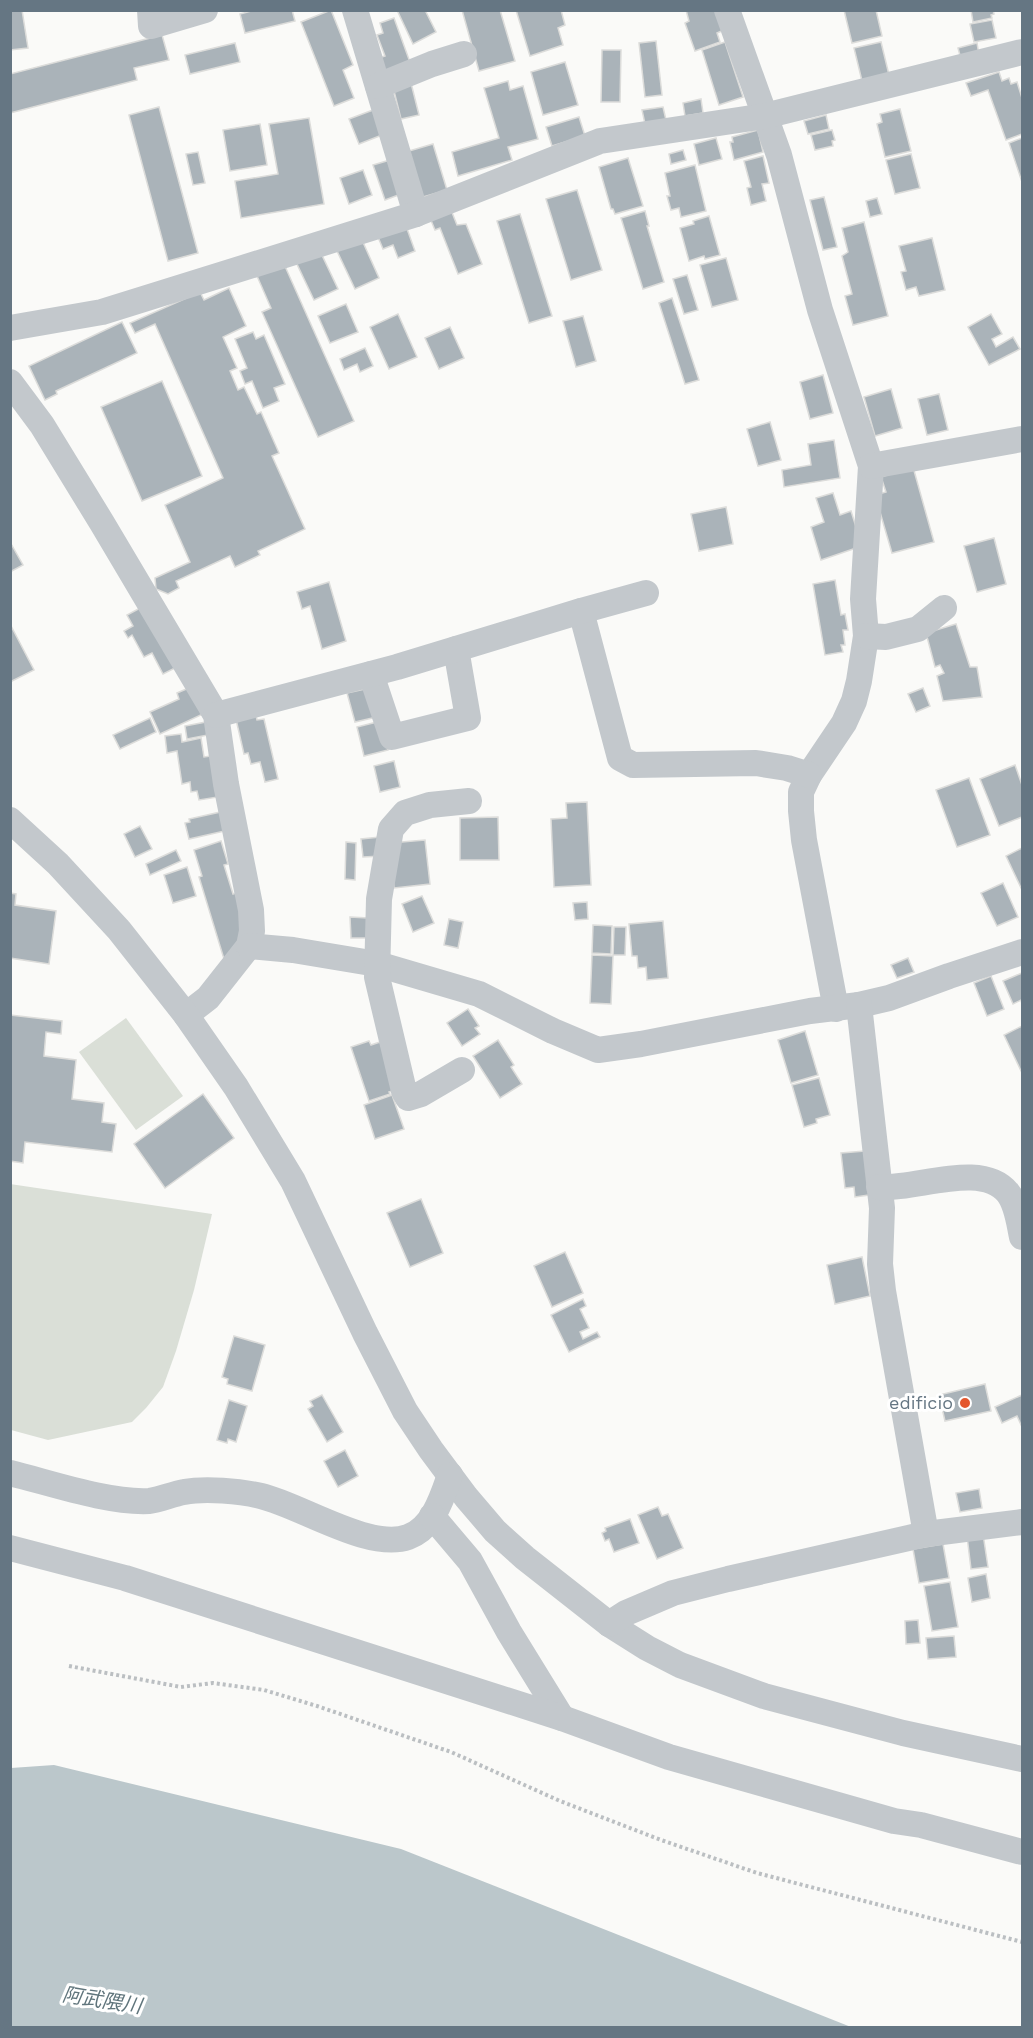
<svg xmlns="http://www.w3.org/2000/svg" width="1033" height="2038" font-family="'Work Sans','Noto Sans JP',sans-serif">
<rect width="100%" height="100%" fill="#fafaf8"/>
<g fill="#dadfd7">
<polygon points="126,1018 183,1096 136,1130 79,1052"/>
<polygon points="10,1184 212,1214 194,1290 176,1351 163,1387 146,1408 132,1422 48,1440 11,1430"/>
</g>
<polygon fill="#bbc7cb" points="54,1765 401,1849 851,2027 11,2027 11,1768"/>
<g fill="#aab3b9" stroke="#dcdcda" stroke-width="1.5">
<polygon points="10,10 22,10 28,48 10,50"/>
<polygon points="255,10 292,10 295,21 245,33 240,14"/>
<polygon points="331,10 353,65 343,70 354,98 334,106 301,22"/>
<polygon points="397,10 425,10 436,32 413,44"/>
<polygon points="462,10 500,10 515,61 479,71"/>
<polygon points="516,10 561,10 565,25 558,28 563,45 530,56"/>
<polygon points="686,10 717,10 724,30 717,33 720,42 695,51 685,23 689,21"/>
<polygon points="844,10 876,10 882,36 852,43"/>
<polygon points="971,10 993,10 994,14 991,15 992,18 973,22"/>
<polygon points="394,18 411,65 381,76 375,59 385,56 377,35 383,33 380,23"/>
<polygon points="992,20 996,38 974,42 970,24"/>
<polygon points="162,35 169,60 134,68 137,80 10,113 10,74"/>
<polygon points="656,41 662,95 645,97 639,43"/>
<polygon points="725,42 743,97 719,105 702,50"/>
<polygon points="881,42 890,79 863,85 854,48"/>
<polygon points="235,43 240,62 190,74 185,55"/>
<polygon points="977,43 979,55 961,59 958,48"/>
<polygon points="602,50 621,50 620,102 601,102"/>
<polygon points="565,62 578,105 543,115 531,72"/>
<polygon points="999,72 1002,81 1009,78 1011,84 1017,82 1022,98 1022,134 1006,140 988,90 971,96 966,83"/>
<polygon points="508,81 510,90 523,86 538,139 508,147 512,160 458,176 452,152 499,138 484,88"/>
<polygon points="411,83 419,115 401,119 393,87"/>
<polygon points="701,99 703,113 685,116 683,103"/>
<polygon points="159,107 198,253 168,261 129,115"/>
<polygon points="663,107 666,120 645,124 642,110"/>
<polygon points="900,109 911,151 885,157 877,124 882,122 880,114"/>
<polygon points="373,110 382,135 359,144 349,119"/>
<polygon points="826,115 829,129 808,134 804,121"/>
<polygon points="579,117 585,136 552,146 546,127"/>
<polygon points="309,118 324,204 241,218 235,181 278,174 269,124"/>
<polygon points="260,124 267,165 230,171 223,130"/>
<polygon points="758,130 763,152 734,160 730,142 733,142 732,137"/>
<polygon points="832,130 835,140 832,141 833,146 815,150 811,135"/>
<polygon points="716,138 722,159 699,165 694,144"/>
<polygon points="1022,138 1022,182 1009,143"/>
<polygon points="433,144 447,190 423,197 409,151"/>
<polygon points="683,150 686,160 671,164 669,154"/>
<polygon points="198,152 205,183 193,185 186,154"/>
<polygon points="911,154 920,188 895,194 886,160"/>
<polygon points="763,156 769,183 762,184 766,201 751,205 747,188 751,187 744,161"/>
<polygon points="628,158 643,206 615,214 613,209 611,209 599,167"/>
<polygon points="390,160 401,194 385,200 373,165"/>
<polygon points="695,165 706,211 681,217 679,208 671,210 667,196 670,196 665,173"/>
<polygon points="363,170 372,195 349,204 340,178"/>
<polygon points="577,190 602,270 571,280 546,199"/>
<polygon points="824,197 837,247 823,250 810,200"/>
<polygon points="877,198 882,214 870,217 866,201"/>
<polygon points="451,210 457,225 466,224 482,264 458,274 440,228 435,230 430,218"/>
<polygon points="645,211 649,226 647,226 664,282 643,289 621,218"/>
<polygon points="520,214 552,316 529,323 497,221"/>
<polygon points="709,216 720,255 705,259 704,256 689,261 680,228 694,224 693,221"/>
<polygon points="864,222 888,316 853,325 845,296 852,294 842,256 848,252 842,228"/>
<polygon points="406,226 415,251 398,258 393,245 383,249 378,237"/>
<polygon points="932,238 945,290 919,296 916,287 906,290 901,272 906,271 899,246"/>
<polygon points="362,240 379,278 355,289 337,251"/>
<polygon points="320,251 338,289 314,300 296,262"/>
<polygon points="726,258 738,300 712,307 700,265"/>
<polygon points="284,264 354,421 318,437 262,312 271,308 257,276"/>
<polygon points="687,275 698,310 684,314 673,279"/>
<polygon points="229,288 246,326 223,337 237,368 230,371 238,390 244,387 257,414 261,412 279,453 272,456 305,529 258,551 260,555 235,567 230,556 176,581 179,588 168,594 156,589 155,578 190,562 165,505 223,478 155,324 135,333 130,323 200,292 204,300"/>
<polygon points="672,298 699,380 685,384 659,303"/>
<polygon points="346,304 358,332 330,343 318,316"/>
<polygon points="398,314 417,357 389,369 370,327"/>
<polygon points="991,314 1002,334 992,339 996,347 1013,337 1020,349 989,365 968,327"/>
<polygon points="583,316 596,361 576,367 563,321"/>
<polygon points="122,322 137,353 56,391 57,394 45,400 29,366"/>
<polygon points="450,327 464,358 439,369 425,338"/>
<polygon points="253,332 256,339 264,335 285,384 274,388 279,401 263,408 252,381 245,384 240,371 247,368 235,339"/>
<polygon points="365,348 373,366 360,372 357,364 344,370 340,359"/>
<polygon points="823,375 833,413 810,419 800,382"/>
<polygon points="162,381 202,476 142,501 101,407"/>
<polygon points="891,389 902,428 875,436 864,397"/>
<polygon points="939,394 948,430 927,435 918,399"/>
<polygon points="770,422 781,460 758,466 747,429"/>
<polygon points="834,440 840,478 784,487 782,470 811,465 808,444"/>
<polygon points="913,467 934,542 892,553 875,495 886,492 881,477"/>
<polygon points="833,493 840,515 851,511 862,546 821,560 811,527 824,522 816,498"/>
<polygon points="726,507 733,544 699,551 691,514"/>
<polygon points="994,538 1006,584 977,592 964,546"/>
<polygon points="10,542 23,565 10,572"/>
<polygon points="835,580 841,615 845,614 848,630 843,630 845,645 841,645 843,652 825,655 813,584"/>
<polygon points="329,582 346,641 322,649 310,606 302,609 297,592"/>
<polygon points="142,607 177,667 163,674 152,653 144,657 132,635 128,638 124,631 133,626 127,615"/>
<polygon points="10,624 34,670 10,682"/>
<polygon points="956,624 970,667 977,667 982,697 943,701 937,676 944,673 940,665 935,667 926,633"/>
<polygon points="191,687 203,714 160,734 150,712 179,699 177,693"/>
<polygon points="374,687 381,716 355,722 347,693"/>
<polygon points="923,688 930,706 916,712 908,694"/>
<polygon points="255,711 257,720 264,719 278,779 265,782 260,762 251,764 248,753 244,754 235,715"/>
<polygon points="150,718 156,732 120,749 113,735"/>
<polygon points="381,721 388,750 364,756 357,727"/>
<polygon points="206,722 208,735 187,739 185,726"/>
<polygon points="181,734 182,742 201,738 204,757 211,756 218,797 199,800 197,791 191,792 190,782 182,784 177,751 167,753 165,736"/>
<polygon points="394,761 400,787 380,792 374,766"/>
<polygon points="1015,765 1022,785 1022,817 999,826 980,779"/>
<polygon points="969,778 990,835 957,847 936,790"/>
<polygon points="587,802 591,885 554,887 551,819 567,818 566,803"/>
<polygon points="225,811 229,830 189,839 185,823 190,822 189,819"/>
<polygon points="498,817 499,860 460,860 460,818"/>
<polygon points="140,826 152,849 135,857 124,834"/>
<polygon points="380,837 382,856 363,857 361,839"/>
<polygon points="425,840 430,884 394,888 390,843"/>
<polygon points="221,841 228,864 224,865 233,894 236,893 248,929 224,959 199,877 202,876 194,850"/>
<polygon points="346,842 356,843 355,880 345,879"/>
<polygon points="1022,848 1022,890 1006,856"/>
<polygon points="176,850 181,861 150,875 146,864"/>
<polygon points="187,867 196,896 173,903 164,875"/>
<polygon points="1003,883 1018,917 997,926 981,893"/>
<polygon points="10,893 16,894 15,905 56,911 49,964 10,958"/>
<polygon points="422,896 434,923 413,932 402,904"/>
<polygon points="587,902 588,919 575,920 573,903"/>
<polygon points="350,917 368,918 368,938 351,938"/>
<polygon points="449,919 463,922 458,948 444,945"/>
<polygon points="663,921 668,978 647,980 646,967 638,968 637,956 632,956 629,924"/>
<polygon points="593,925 612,926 611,954 592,953"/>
<polygon points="614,927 626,927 625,955 613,955"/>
<polygon points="592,955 613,956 611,1004 590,1003"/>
<polygon points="908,958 914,972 897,978 891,965"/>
<polygon points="1022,973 1022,1004 1021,1000 1013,1004 1003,981"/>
<polygon points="991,976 1004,1009 987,1016 974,983"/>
<polygon points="468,1009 479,1026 475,1028 480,1034 462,1046 447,1023"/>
<polygon points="10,1015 62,1021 61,1034 46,1032 44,1056 76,1060 72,1099 104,1103 102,1122 116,1124 112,1152 25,1142 23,1163 10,1161"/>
<polygon points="1022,1026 1022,1073 1004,1035"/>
<polygon points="805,1031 818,1075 791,1083 778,1040"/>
<polygon points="498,1040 514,1065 511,1067 522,1084 500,1098 473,1056"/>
<polygon points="369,1041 371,1045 380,1042 396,1090 389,1092 390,1094 369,1101 351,1047"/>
<polygon points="819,1078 830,1115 816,1119 817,1123 804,1127 792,1085"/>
<polygon points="203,1094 234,1138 165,1188 134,1144"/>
<polygon points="392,1095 404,1129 375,1139 364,1105"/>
<polygon points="865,1151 869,1195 855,1197 854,1187 845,1188 841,1153"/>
<polygon points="421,1199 443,1253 410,1267 387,1213"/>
<polygon points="565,1252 583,1293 552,1307 534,1266"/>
<polygon points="862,1257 870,1296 835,1304 827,1265"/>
<polygon points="583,1299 586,1306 580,1309 589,1328 580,1332 583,1339 597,1332 600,1337 569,1352 551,1315"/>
<polygon points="234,1336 265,1345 252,1391 227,1384 228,1379 222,1377"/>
<polygon points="985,1384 991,1411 945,1421 939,1395"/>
<polygon points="322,1395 343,1432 327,1442 308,1409 313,1406 310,1401"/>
<polygon points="1022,1395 1022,1427 1017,1416 1002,1423 995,1407"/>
<polygon points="229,1400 247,1406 236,1442 228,1439 227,1443 217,1440"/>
<polygon points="345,1450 358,1476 338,1487 324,1461"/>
<polygon points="979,1489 982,1508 960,1512 956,1493"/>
<polygon points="658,1507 662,1516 668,1514 683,1548 657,1559 638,1515"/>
<polygon points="630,1519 639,1543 614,1552 609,1539 605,1541 602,1533 606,1531 605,1528"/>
<polygon points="983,1534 988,1567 971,1569 967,1536"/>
<polygon points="943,1544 949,1578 919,1583 913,1549"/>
<polygon points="986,1574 990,1598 972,1602 968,1578"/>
<polygon points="950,1582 958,1627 932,1631 924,1586"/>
<polygon points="918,1620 920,1643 906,1644 905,1621"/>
<polygon points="954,1636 956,1657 928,1659 926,1638"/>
</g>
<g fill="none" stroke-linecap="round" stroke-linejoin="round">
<polyline stroke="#bbbfc2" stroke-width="4" stroke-dasharray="3 3" stroke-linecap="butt" points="69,1666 181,1687 213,1683 264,1690 317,1706 451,1752 560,1801 661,1840 757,1873 1022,1942"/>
<g stroke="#c3c8cc" stroke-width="26">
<polyline points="150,10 151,26 205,10"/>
<polyline points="355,10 416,214"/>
<polyline points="727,10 779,155 820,310 871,466 863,599 866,636 859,681 854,701 844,723 809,775 801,792 801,811 804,840 836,1009"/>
<polyline points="378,86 432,64 464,54"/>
<polyline points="10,328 102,312 416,214 600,141 765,116 1022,52"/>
<polyline points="10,382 42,425 102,523 216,715 226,784 251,910 252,931 249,946 208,998 186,1015"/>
<polyline points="871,466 1022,439"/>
<polyline points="581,611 620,758 633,765 756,763 787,768 809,775"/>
<polyline points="866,636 886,637 918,629 944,608"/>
<polyline points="371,674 392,737 468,718 456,649"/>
<polyline points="216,715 397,667 581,611 646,593"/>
<polyline points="10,820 58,864 119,930 186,1015 236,1087 293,1181 365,1333 405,1411 431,1450 466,1497 495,1531 525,1558 609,1624 647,1648 680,1665 764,1696 903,1733 1022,1759"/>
<polyline points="249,946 293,950 377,964 479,994 553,1031 598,1050 641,1044 810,1011 859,1005 889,998 949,976 1022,952"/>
<polyline points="859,1005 882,1208 880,1264 883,1291 926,1534"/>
<polyline points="462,1070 421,1094 408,1098 404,1091 377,977 379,899 391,829 405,813 430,805 469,801"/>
<path d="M879 1187C916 1190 982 1160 1008 1193 1017 1204 1019 1223 1022 1237"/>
<path d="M10 1473C51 1483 108 1503 149 1501 160 1500 172 1494 184 1492 205 1488 240 1491 261 1496 300 1505 369 1551 408 1537 433 1528 442 1498 450 1475"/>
<polyline points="432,1516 470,1561 509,1632 562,1718"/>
<polyline points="10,1548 125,1578 562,1718 669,1757 894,1821 921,1825 1022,1852"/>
<polyline points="609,1624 626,1613 673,1593 728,1579 926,1534 1022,1522"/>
</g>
</g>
<circle fill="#e4572e" stroke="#fff" stroke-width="2" cx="965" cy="1403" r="6"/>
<g text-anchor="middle" stroke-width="6" stroke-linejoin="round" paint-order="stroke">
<g font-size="18" fill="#657683" stroke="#fff" text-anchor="end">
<text x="953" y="1409">edificio</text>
</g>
<g font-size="20" font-style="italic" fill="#60757c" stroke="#fff">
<text transform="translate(102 2000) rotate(9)" y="7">阿武隈川</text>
</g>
</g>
<rect width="1033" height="2038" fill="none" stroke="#657683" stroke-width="24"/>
</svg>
